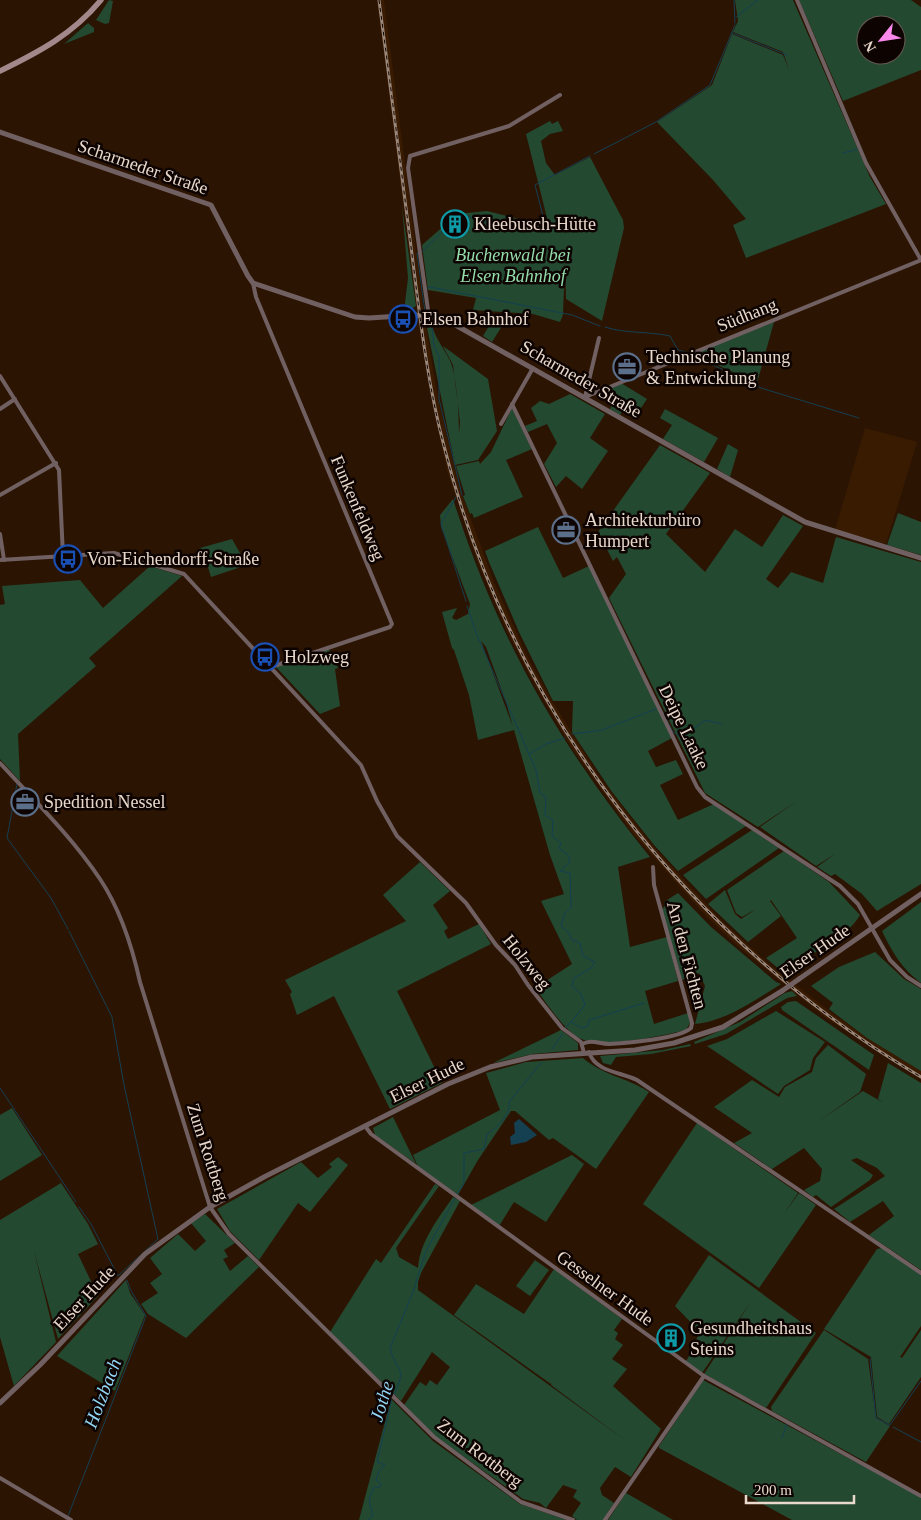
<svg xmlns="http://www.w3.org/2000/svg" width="921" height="1520" font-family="Georgia,serif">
<rect width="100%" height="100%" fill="#2c1402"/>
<g fill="#391b02">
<polygon points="377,0 384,0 424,312 417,312"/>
<polygon points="418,319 425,320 438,399 459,486 494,582 527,656 546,691 600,778 653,846 721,920 769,964 828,1010 867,1038 921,1071 921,1079 826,1018 741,949 707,917 634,835 571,747 530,676 506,629 478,563 447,470 433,406"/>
<polygon points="865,428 917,442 886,544 835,530"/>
</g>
<g fill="#234931" fill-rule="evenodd">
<polygon points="109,0 113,1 109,23 105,24 96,20"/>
<polygon points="735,0 793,0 870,177 886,204 746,258 733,225 746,219 713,180 657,122 712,85 732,34 783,55 789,70 783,52 733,32 738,21"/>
<path d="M799 0H911L921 7V70L843 101ZM866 25H896V55H866Z"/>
<polygon points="88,23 94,28 94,32 64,44"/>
<polygon points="550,121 552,124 558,121 563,131 550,134 541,141 546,163 555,175 590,157 623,220 624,228 602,321 566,299 565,258 563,315 560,322 533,314 473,310 476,298 428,290 422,245 446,224 450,224 453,230 458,226 454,220 459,217 457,214 487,211 542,225 544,221 548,222 526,134"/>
<polygon points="402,206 416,306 413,308 406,306 405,303 408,278"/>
<polygon points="492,321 502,326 492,342 483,336"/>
<polygon points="774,322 757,383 693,354"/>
<path d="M432 326C437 342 445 349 451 363 457 379 459 417 459 433L460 422 453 365 443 346 488 379 497 431 478 460 455 465 427 328Z"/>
<polygon points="621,383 647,399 641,408 628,401 620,415 610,409 616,397 607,389"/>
<polygon points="570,394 605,414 590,438 608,451 582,489 566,476 556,487 544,464 557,443 547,424 528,432 525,426 537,421 531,408 540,401 549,404"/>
<polygon points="512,408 532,449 506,460 523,497 474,518 472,513 470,514 463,496 465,495 456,466 479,461 480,464 491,452"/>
<polygon points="665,409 718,438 704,462 663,439 672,425 660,418"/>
<polygon points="728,444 738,450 730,477 717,469"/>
<polygon points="660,445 710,473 666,534 705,572 735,529 762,547 783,515 803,526 766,579 778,588 791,572 823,583 836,537 921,562 921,884 877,911 862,894 835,874 831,876 817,867 835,854 816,866 760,827 797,801 758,827 705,793 609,598 626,574 617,557 613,561 598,532"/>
<path d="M453 499C497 637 559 745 650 857L618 867 630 947 667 937 678 981 645 991 654 1024 688 1013 690 1023 686 1030C662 1036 601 1049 579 1038 564 1030 546 1002 535 988L572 964 541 901 564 894 550 855 514 730 478 740 469 695 454 650 452 648 442 612 457 608 452 618 456 620 468 614 470 604 441 527 440 515ZM481 641 486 647 506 702 513 727Z"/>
<polygon points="898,513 921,522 921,555 887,545"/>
<polygon points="538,527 563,578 589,566 672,738 648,751 656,767 676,760 683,774 660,785 678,820 714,804 746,826 678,871 654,845 612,792 572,732 573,701 553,701 519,632 489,562 485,551"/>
<polygon points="232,539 247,565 211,577 203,551 200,548"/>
<polygon points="150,566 182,576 89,658 96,666 18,734 20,781 0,759 0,605 5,604 2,586 80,580 103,608"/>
<polygon points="329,649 338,668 335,669 340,706 320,714 276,667"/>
<polygon points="752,830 779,848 706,899 683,875"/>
<path d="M784 851 829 882 860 915C846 939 809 955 786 970H780L766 958 797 938 771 900 770 901 781 916 748 942 708 904 725 890 735 914 741 919 756 909 742 917 736 913 727 890Z"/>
<polygon points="420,862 450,891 433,905 448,928 444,931 448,939 479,924 491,944 397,991 442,1083 390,1109 334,996 297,1015 290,994 292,992 285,980 406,921 383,895"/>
<path d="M678 893 711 927 776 982 781 984C754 1001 726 1021 695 1024L705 986 699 973 682 980 662 909 665 906 664 902Z"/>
<path d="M921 902V983C902 969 892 952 882 931Z"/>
<polygon points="875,952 904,979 921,989 921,1071 867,1038 829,1009 833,1003 811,986 839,967"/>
<polygon points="792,991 797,996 787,998 726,1034 695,1044 694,1042 740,1022 785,993"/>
<polygon points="796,1001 874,1055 869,1070 782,1010 781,1007 788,1002"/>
<polygon points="776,1011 825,1042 813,1058 810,1070 784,1086 778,1094 707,1046 727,1039"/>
<polygon points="561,1030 578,1043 578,1050 533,1054 493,1063"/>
<polygon points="690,1044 691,1046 651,1054 616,1057 611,1065 603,1063 600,1056 663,1050"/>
<polygon points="828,1045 866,1074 860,1092 816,1123 863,1091 882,1102 878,1099 888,1063 921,1083 921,1270 869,1235 894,1216 883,1201 850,1222 834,1209 885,1176 877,1168 857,1158 851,1160 873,1175 870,1180 831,1207 816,1195 813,1197 804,1190 820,1181 822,1169 804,1148 772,1169 734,1143 752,1133 714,1107 752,1080 779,1097 785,1087 812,1072 816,1058"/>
<path d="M583 1058C604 1076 626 1077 649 1092L596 1169 553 1138 549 1140 515 1111H511L478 1160 458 1195 418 1167 413 1155 500 1110 486 1073 526 1062Z"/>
<polygon points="12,1108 42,1155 0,1181 0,1115"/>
<polygon points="393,1117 416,1164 375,1135 373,1128"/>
<polygon points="697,1123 798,1193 784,1214 799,1193 816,1205 759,1288 643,1204"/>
<polygon points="572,1155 584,1164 546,1222 514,1202 499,1226 471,1205"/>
<polygon points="338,1157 348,1165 310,1212 298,1203 259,1260 230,1231 217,1209 301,1162 318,1178 332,1167 329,1164"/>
<polygon points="61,1183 88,1224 98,1244 78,1254 98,1296 58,1339 34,1251 56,1342 14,1386 0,1337 0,1220"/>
<path d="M435 1184 439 1186 396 1248 399 1257 418 1268C420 1241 438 1219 453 1197L460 1201 421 1273 418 1282V1290L626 1441 551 1385 552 1382 551 1384 454 1315 476 1284 524 1314 554 1269 622 1319 614 1330 618 1333 615 1339 623 1345 612 1359 627 1369 613 1386 661 1429 631 1477 615 1467 600 1488 602 1495 614 1503 603 1520H577L572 1516 581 1503 573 1497 577 1490 563 1485 546 1508 540 1503 523 1499 436 1437 404 1405 420 1382 426 1386 430 1380 437 1385 450 1367 432 1352 401 1401 330 1332 376 1259 381 1263Z"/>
<polygon points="205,1214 235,1243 224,1250 228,1257 223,1259 230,1271 248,1256 259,1267 186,1338 148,1314 141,1304 158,1293 150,1283 162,1274 150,1258 178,1234 195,1251 206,1241 191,1223"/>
<polygon points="882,1248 921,1275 921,1326 900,1357 902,1358 921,1330 921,1377 889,1424 877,1417 871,1357 824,1329 877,1249"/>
<polygon points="709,1255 816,1333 766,1408 704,1374 752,1300 702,1373 686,1361 694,1348 699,1331 675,1306"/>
<polygon points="535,1260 549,1270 530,1296 516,1286"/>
<polygon points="126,1280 130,1293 145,1315 115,1391 57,1356"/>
<polygon points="824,1330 868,1359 876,1418 890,1426 866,1462 772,1411 771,1407"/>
<polygon points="703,1380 921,1497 921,1520 792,1520 659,1448 659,1446"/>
<polygon points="391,1399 433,1441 520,1504 567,1520 359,1520"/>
<polygon points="626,1493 673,1520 608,1520"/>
</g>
<polygon fill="#144052" points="519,1119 537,1135 526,1142 511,1145 510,1137 515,1133 514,1123"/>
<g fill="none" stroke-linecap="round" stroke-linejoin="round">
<g stroke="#144052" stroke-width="1">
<polyline points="734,0 735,23"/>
<polyline points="736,17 758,0"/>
<polyline points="732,33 787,55"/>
<polyline points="843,153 858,149"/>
<polyline points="594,154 656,122 710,85 735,25"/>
<polyline points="422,252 459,214 486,222 539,223 544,220 535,185 590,156"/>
<polyline points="417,253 425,312"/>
<polyline points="426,289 430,287 572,315 600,326"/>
<polyline points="427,323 432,328 434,346 439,356 439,399 462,495"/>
<path d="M605 327C626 334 648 331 670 336L678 350 686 352"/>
<polyline points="692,355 761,388 859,418"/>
<polyline points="456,497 441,524 466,601"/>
<polyline points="467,606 476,633 536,770 540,793 546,797 545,815 553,820 552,836 561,843 559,848 568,855 570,862 560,871 570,873 571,907 565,913 561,926 569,933 572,940 580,943 583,956 595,962 591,968 574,978 572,986 581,994 585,1005 571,1022"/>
<polyline points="660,707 673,732 682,738 705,720 722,724"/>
<polyline points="572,734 602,730 656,709"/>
<polyline points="529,754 546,744 565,738"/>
<polyline points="17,784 7,838 51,898 68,929"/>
<polyline points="69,931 112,1017 124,1085 158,1239 118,1276 91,1224 79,1207"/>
<polyline points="565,1028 571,1022 582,1028 588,1026 589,1020 644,1003"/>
<polyline points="552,1049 563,1033"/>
<polyline points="0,1088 76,1202"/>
<path d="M457 1194 464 1183V1153L484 1149 487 1134C498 1127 511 1115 509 1102L541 1063"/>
<polyline points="870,1359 876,1418 890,1425 921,1381"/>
<path d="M394 1395C408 1365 396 1373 390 1348L413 1292 426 1251 455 1198"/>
<polyline points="893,1427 921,1442"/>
<polyline points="782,1438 787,1424"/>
<polyline points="68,1516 146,1316 130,1289 127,1280"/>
<polyline points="368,1520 373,1516 369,1500 373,1488 380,1487 381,1484 376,1480 379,1471 385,1465 377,1462 392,1398"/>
</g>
<g stroke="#716062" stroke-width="4">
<polyline points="797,0 866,163 921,260"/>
<polyline points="253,283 256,297 392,624 390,627 271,667"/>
<polyline points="429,317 408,168 410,156 509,126 560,95"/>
<polyline points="0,376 59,470 63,556"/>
<polyline points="585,397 921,260"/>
<polyline points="585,397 599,338"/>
<polyline points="512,404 697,787 705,797 840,886 858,904 890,960 907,977 921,986"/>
<polyline points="0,409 15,399"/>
<polyline points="501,424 533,368"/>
<polyline points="0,495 56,463"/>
<polyline points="0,534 4,560"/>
<polyline points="0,560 114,553 184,574 361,765 377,801 397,836 466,903 496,945 515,965 528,985 562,1028 581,1042 584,1053"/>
<path d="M0 763C34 800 72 837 100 879 120 909 132 946 140 982L210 1207 229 1234 434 1437 521 1502 573 1520"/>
<path d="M582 1044C592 1039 599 1044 609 1044 626 1043 679 1039 691 1028L692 1023 654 885 653 867"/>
<path d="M589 1052C595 1072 621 1072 637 1080L921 1273"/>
<polyline points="365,1126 371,1134 704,1376 921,1496"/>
<polyline points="0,1478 71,1520"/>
<polyline points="605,1520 704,1376"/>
</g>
<g stroke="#716062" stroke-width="5">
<polyline points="0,132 211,205 248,276 253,283 355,317 369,318 416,315 450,322 805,522 921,558"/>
<polyline points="799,979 921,894"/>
<polyline points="0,1403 40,1365 145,1254 210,1207 264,1177 448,1084 490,1067 532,1057 635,1050 674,1043 723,1027 782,991"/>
</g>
<path stroke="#a2878b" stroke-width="5.5" d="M0 71C39 52 73 34 101 0"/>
<g stroke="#9b8779" stroke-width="3">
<path id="rail" d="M379 0C390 80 400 160 410 239 419 308 426 378 444 446 511 712 685 937 921 1077"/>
</g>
<use href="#rail" stroke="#0d0401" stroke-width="1" stroke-dasharray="4" stroke-linecap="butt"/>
<polyline stroke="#716062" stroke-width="5" points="782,991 799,979"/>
</g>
<defs>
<g id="building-ring" transform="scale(1.4375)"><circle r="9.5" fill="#0d0401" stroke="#0f9aa8" stroke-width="1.5"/><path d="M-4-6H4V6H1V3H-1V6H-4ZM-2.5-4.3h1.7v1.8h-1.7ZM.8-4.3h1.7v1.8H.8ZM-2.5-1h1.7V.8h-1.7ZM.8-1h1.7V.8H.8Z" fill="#0f9aa8"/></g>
<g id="bus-ring" transform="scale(1.4375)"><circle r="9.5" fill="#0d0401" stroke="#1a4fb4" stroke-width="1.5"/><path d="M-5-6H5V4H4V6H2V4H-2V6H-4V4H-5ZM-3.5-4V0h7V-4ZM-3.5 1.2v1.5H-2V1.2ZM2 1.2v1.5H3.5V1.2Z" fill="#1a4fb4"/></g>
<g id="office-ring" transform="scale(1.4375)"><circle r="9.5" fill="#0d0401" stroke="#5c6f8a" stroke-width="1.5"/><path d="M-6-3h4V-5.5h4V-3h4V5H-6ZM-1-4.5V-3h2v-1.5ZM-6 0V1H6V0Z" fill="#5c6f8a"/></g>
</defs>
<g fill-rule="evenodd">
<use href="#building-ring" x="455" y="224"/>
<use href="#bus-ring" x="403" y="319"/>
<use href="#office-ring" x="627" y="367"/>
<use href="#office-ring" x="566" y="530"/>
<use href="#bus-ring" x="68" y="559"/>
<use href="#bus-ring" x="265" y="657"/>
<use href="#office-ring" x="25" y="802"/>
<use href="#building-ring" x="671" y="1338"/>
</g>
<g text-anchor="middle" stroke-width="5" stroke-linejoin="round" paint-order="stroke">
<g font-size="18" fill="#e9d8cc" stroke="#0d0401">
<text transform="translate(143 167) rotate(19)" y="6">Scharmeder Straße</text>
<text transform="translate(747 315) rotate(-22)" y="6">Südhang</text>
<text transform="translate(581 379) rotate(30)" y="6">Scharmeder Straße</text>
<text transform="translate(358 508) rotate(67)" y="6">Funkenfeldweg</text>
<text transform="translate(684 727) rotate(64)" y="6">Deipe Laake</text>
<text transform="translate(815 951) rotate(-35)" y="6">Elser Hude</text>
<text transform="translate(687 955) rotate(75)" y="6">An den Fichten</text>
<text transform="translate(527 962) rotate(51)" y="6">Holzweg</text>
<text transform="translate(427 1080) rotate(-26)" y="6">Elser Hude</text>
<text transform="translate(208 1152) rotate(72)" y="6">Zum Rottberg</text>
<text transform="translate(605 1288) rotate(36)" y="6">Gesselner Hude</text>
<text transform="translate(84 1298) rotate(-47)" y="6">Elser Hude</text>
<text transform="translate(480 1453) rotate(37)" y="6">Zum Rottberg</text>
</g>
<g font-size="18" fill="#e9d8cc" stroke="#0d0401" text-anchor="start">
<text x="474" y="230">Kleebusch-Hütte</text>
<text x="422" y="325">Elsen Bahnhof</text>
<text x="646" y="363">Technische Planung<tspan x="646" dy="21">&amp; Entwicklung</tspan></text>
<text x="585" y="526">Architekturbüro<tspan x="585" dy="21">Humpert</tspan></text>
<text x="87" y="565">Von-Eichendorff-Straße</text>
<text x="284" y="663">Holzweg</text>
<text x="44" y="808">Spedition Nessel</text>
<text x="690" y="1334">Gesundheitshaus<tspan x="690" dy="21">Steins</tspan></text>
</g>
<g font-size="18" font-style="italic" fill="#94deac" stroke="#0d0401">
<text x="513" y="261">Buchenwald bei<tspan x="513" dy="21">Elsen Bahnhof</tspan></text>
</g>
<g font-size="19" font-style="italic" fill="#92d5f5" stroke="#0d0401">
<text transform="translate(102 1393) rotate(-69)" y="7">Holzbach</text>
<text transform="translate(381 1401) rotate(-73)" y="7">Jothe</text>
</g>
</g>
<g transform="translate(881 40) rotate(240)"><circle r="24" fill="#0d0401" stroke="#655952"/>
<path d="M0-4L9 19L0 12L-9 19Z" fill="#f888ea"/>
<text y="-8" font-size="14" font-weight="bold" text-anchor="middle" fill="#e9d8cc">N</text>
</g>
<path d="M746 1495v8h108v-8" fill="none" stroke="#e9d8cc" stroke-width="2.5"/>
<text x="754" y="1495" font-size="15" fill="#e9d8cc" stroke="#0d0401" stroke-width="4" paint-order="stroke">200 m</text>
</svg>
